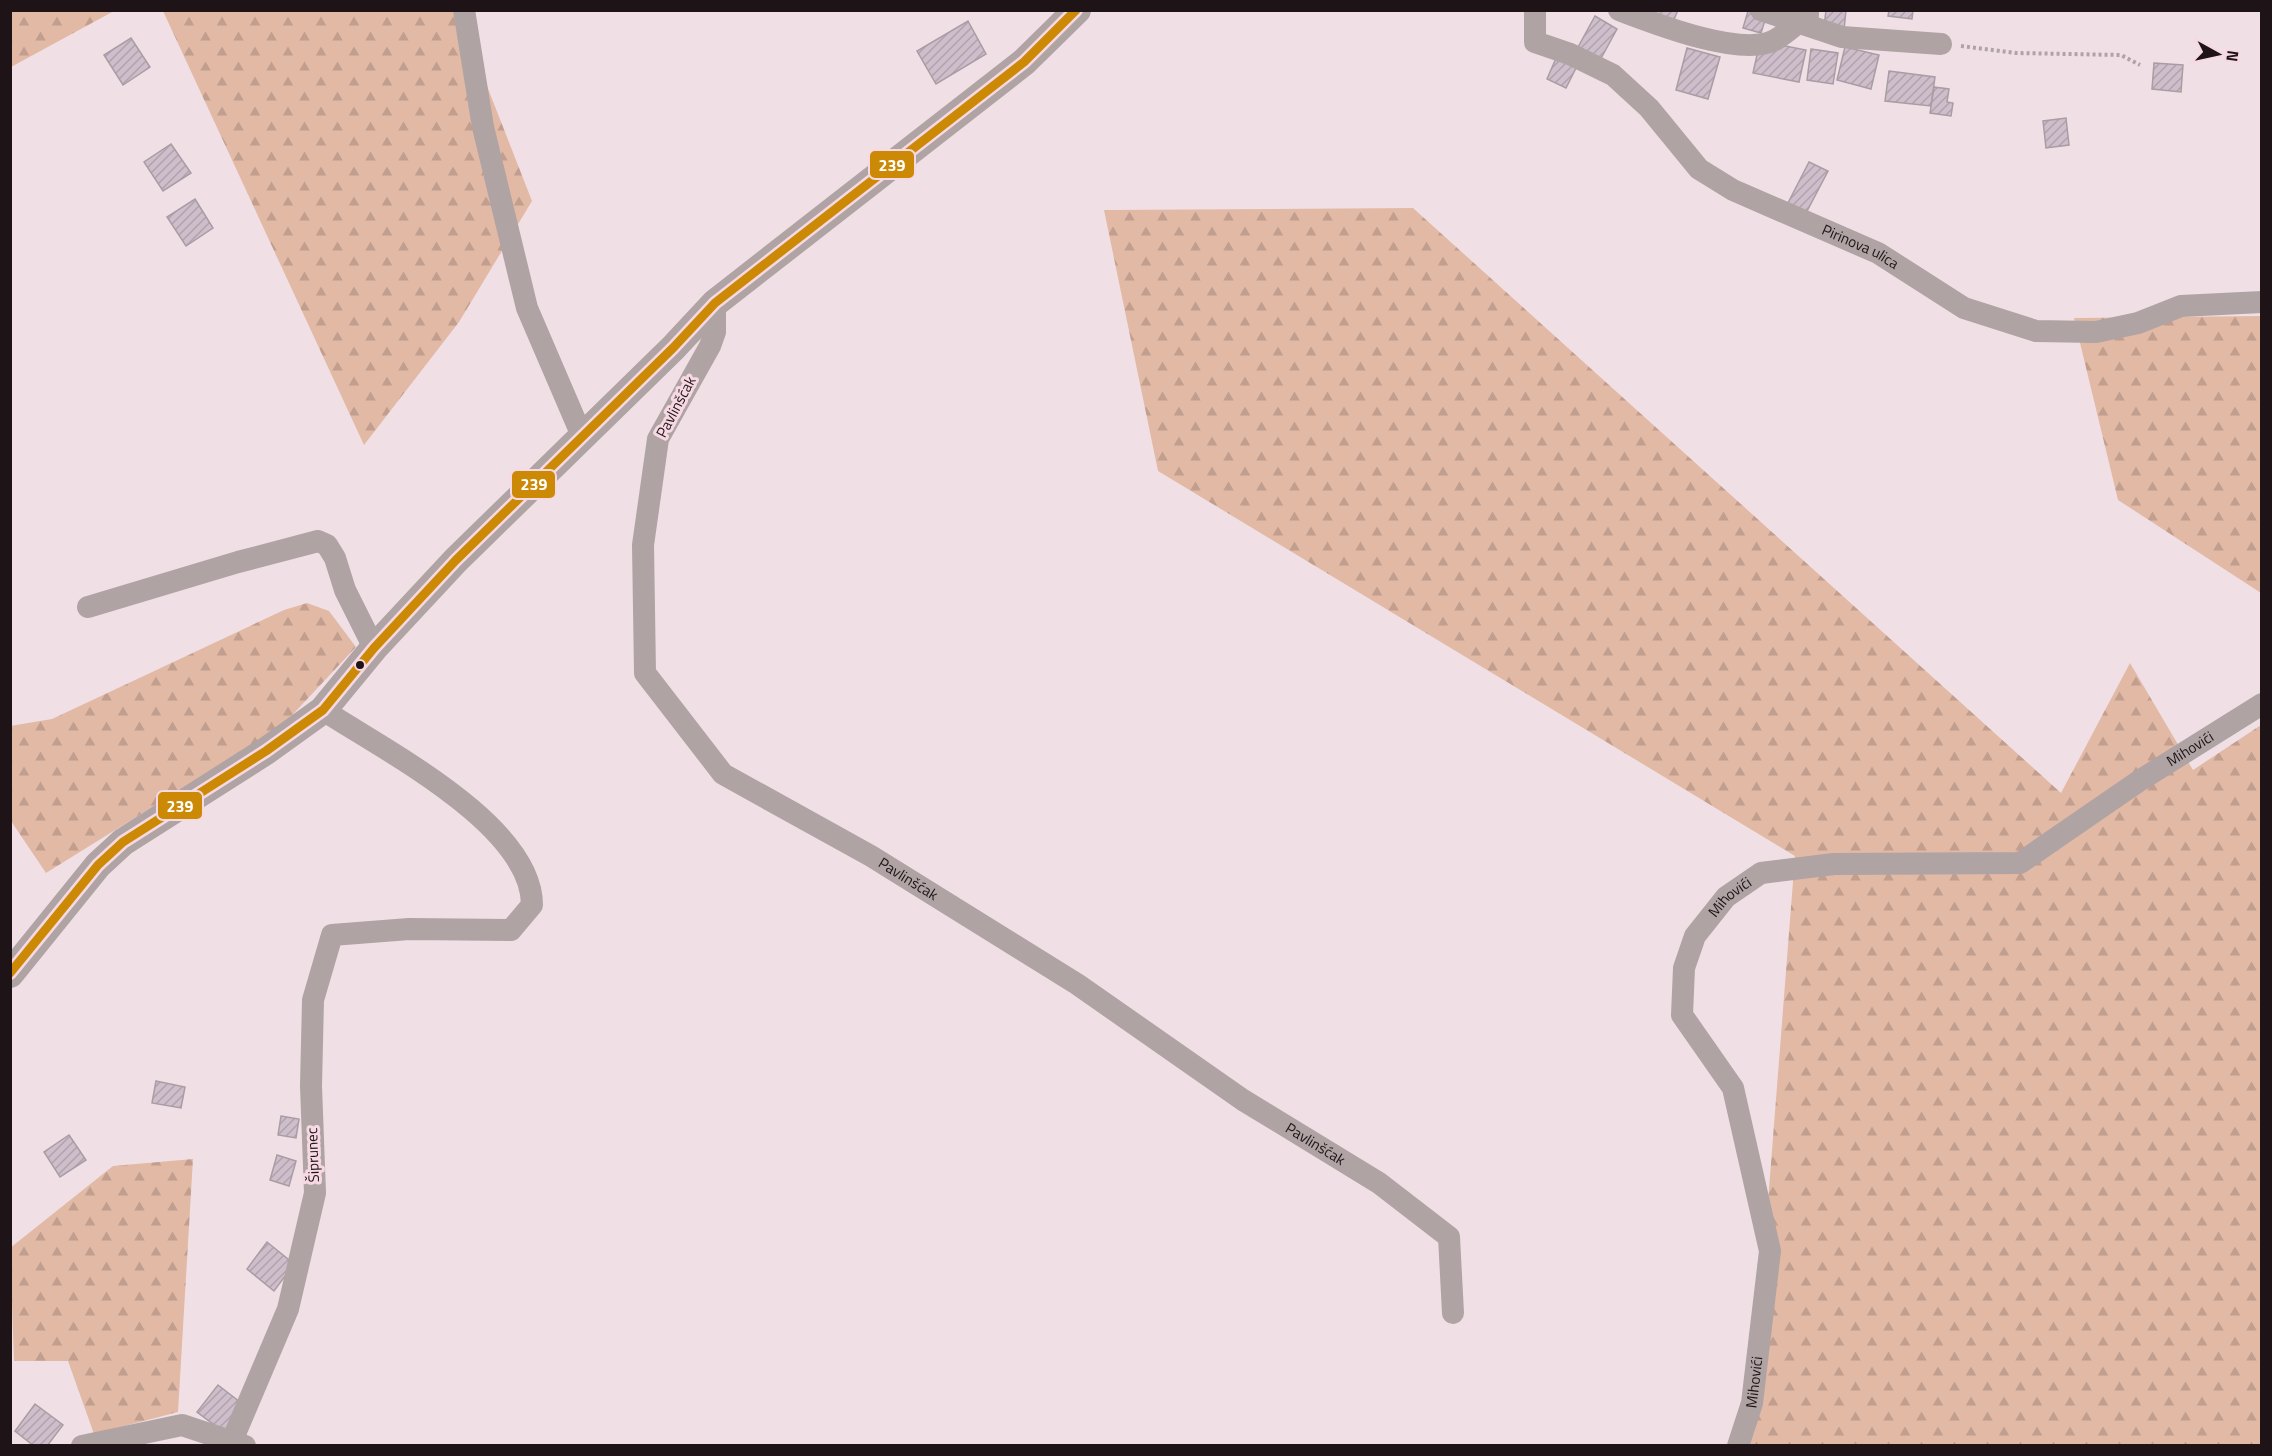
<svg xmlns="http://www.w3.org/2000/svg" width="2272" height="1456" font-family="'Titillium Web',sans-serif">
<defs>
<pattern id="forest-firs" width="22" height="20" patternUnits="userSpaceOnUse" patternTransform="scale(1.5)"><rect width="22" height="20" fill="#e2b9a5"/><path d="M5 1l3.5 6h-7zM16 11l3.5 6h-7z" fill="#c19e8d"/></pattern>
<pattern id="building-hatch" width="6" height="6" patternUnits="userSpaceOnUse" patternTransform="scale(1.5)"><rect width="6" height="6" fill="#cebdca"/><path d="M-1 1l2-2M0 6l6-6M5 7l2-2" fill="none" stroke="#b0a2ad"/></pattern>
</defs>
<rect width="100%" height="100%" fill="#f0e0e6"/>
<g fill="url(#forest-firs)">
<polygon points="11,10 114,10 114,11 11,67"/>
<polygon points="163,11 454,11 465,30 532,201 459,322 364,445"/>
<polygon points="1413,208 2061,793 2130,663 2193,770 2261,725 2261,1445 1749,1445 1795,856 1158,471 1104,210"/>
<polygon points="2261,316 2261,593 2118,500 2074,318"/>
<polygon points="307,603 329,611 356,647 281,727 46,873 11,821 10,726 52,719 284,610"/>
<polygon points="193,1159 178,1412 94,1434 68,1361 14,1361 10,1248 113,1166"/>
</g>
<g fill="url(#building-hatch)" stroke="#a89da3" stroke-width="1.5">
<polygon points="1648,10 1678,10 1673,22"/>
<polygon points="1826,10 1846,10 1844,30 1824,27"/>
<polygon points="1889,10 1913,10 1912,19 1888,16"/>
<polygon points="1748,11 1766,17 1761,33 1743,28"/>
<polygon points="1595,16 1617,29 1599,62 1577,49"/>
<polygon points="968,21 986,54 936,84 917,51"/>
<polygon points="131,38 150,67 123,85 104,55"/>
<polygon points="1776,44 1806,50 1799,82 1753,73 1759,46"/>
<polygon points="1845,47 1879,55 1871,89 1837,80"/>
<polygon points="1687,48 1720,57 1708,99 1676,90"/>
<polygon points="1811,49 1838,53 1833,84 1807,80"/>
<polygon points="1557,56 1577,66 1566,88 1547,79"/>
<polygon points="2154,63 2183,65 2181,92 2152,89"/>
<polygon points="1889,71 1935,77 1931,106 1885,101"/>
<polygon points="1934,87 1949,89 1947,102 1953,103 1951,116 1930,113"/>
<polygon points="2066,118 2069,145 2046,148 2043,121"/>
<polygon points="171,144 191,173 163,191 144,162"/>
<polygon points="1809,162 1828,171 1805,215 1787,205"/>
<polygon points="195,199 213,228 186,246 167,217"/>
<polygon points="156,1081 185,1087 181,1108 152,1103"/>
<polygon points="281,1116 299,1119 296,1138 278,1135"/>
<polygon points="69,1135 86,1160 60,1177 44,1152"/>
<polygon points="277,1155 296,1161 289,1186 270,1180"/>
<polygon points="267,1242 294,1264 274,1291 247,1269"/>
<polygon points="218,1385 245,1406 225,1433 197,1412"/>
<polygon points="35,1404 63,1425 47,1446 34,1446 15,1431"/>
</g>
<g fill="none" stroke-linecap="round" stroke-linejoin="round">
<polyline stroke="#afa3a5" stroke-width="4" stroke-dasharray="3 3" stroke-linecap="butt" points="1961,46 2016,53 2121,55 2140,65"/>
<g stroke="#afa3a4" stroke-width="22">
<polyline points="464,10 483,127 527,308 582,436"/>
<path id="s1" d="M1535 10V42L1570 54 1613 75 1649 108 1699 169 1733 190 1878 253 1964 308 2036 331 2096 332 2138 323 2181 306 2262 302"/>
<path d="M1619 10C1653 23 1742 58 1775 40 1786 34 1797 23 1808 15V10"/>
<polyline points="1761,10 1842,37 1941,44"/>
<path id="s2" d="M715 303V332L710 346 658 439 643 545 645 673 723 774 871 856 1077 984 1243 1100 1379 1183 1449 1237 1453 1313"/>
<polyline points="88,607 238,562 318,541 327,545 335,558 345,590 374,648"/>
<path d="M232 1441 288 1309 315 1193 311 1086 313 1000 332 935 409 929 511 930 532 905C532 825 384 750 323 710"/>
<polyline points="82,1446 182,1425 245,1446"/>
<path id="s3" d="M1738 1446 1752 1403 1770 1251 1733 1088 1682 1015 1684 968 1695 936 1726 897 1761 873 1834 864 2020 863 2139 781 2262 704"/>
</g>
<polyline stroke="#afa3a4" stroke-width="28" points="10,974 98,865 123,842 266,751 323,710 374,648 456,560 673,348 715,303 1024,62 1077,10"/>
<g stroke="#f7d9e4" stroke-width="14">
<polyline id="bus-1" points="10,973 98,865 123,842 266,751 323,710 374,648 456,560 673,348 715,303 1024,62 1076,10"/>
</g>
<use href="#bus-1" stroke="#cc8905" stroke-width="9"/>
</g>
<circle fill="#1e1417" stroke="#f7d9e4" stroke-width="2" cx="360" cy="665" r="5"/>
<g text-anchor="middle" stroke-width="6" stroke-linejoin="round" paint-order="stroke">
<g font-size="15" fill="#1e1417" stroke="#f7d9e4">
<text dy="5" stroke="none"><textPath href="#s1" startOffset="424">Pirinova ulica</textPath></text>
<text transform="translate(676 407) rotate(-62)" y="5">Pavlinšćak</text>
<text dy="5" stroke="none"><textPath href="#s3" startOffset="1092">Mihovići</textPath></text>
<text dy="5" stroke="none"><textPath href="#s2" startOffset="726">Pavlinšćak</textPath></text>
<text dy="5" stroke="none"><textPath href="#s3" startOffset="588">Mihovići</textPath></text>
<text dy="5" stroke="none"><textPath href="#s2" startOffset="1212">Pavlinšćak</textPath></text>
<text transform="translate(313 1155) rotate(-92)" y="5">Šiprunec</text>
<text dy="5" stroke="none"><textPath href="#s3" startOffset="66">Mihovići</textPath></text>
</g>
</g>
<g stroke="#f7d9e4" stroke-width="2">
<rect x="869" y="150" width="46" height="29" rx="6" fill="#cc8905"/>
<rect x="511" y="470" width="45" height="29" rx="6" fill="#cc8905"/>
<rect x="157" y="791" width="46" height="29" rx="6" fill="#cc8905"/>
</g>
<g font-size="16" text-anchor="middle" font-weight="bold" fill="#fff">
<text x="892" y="171">239</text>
<text x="534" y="490">239</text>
<text x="180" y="812">239</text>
</g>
<rect width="2272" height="1456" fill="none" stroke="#1e1417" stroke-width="24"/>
<g transform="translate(2218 54) rotate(98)" stroke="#f7d9e4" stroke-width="4.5" paint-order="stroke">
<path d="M0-4.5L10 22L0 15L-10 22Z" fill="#1e1417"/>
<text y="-9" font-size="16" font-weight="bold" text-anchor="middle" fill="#1e1417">N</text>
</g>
</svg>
